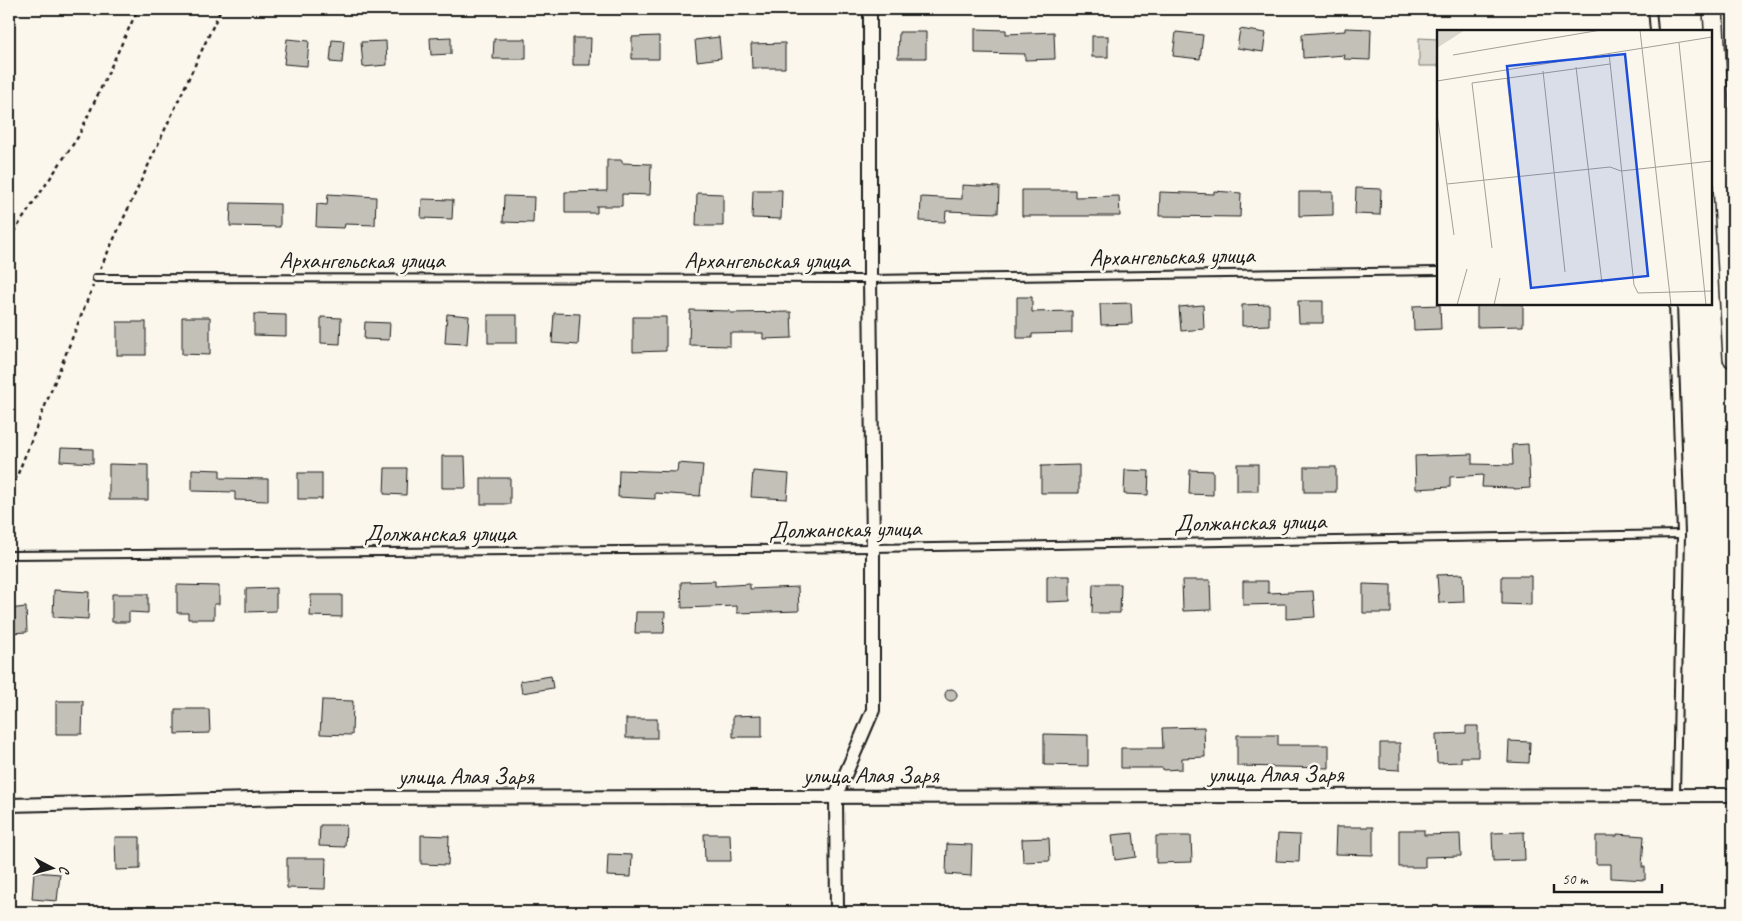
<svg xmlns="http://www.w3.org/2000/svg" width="1742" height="921" font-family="Caveat,sans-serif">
<rect width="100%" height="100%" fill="#fbf7ec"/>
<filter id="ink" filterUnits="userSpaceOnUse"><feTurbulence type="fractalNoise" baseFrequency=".02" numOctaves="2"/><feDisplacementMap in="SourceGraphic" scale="10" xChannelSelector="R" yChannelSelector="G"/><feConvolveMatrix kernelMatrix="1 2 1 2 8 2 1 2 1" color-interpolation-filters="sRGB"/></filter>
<g filter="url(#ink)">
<polygon fill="#dad7ce" stroke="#7b7a75" points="1419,38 1438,39 1438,66 1419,66"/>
<g fill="#c3c0b8" stroke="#1c1c1c">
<polygon points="1345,28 1371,29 1370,60 1344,59 1345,55 1303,58 1302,34 1345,31"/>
<polygon points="975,29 1006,30 1006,34 1054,32 1055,59 1025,60 1025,54 975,53"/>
<polygon points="1240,29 1266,33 1263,52 1237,48"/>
<polygon points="899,32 926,32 926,58 898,58"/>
<polygon points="1176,32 1203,35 1200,59 1173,56"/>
<polygon points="659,36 659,59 632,59 632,37"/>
<rect x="1092" y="36" width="16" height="21"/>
<polygon points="451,37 451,54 431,55 430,38"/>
<polygon points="719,37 721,58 697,61 695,40"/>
<polygon points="573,38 591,38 590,65 573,65"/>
<polygon points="287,39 309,41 307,66 284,64"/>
<polygon points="494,39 526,39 526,59 493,59"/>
<polygon points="332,40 344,41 342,63 330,62"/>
<polygon points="386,41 387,65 363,67 361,42"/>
<polygon points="785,43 785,68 752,68 751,44"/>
<polygon points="607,160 622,160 622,163 651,164 650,195 622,194 622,206 597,206 597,213 565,213 565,192 607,191"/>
<polygon points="962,185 999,187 998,213 946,211 945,222 920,221 921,197 962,199"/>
<polygon points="1356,188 1381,189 1380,215 1355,214"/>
<polygon points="753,190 782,190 781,219 752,218"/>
<polygon points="1022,190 1075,190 1075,197 1119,196 1120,216 1022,216"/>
<polygon points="1214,191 1241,193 1240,217 1159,216 1160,192 1214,194"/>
<polygon points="1299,192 1333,192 1333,215 1299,216"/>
<polygon points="697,193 723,194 723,226 696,226"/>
<polygon points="328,194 376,197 375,225 345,224 344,228 316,227 317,204 327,205"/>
<polygon points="504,196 534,197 533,223 503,222"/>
<polygon points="422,199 453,200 452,219 421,218"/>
<polygon points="231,203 280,204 280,227 230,226"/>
<polygon points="1017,297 1032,297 1032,312 1072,311 1072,333 1032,334 1032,338 1017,338"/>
<polygon points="1298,301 1323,301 1323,323 1299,323"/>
<polygon points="1131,303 1132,324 1101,325 1100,304"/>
<polygon points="1269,304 1269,325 1242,326 1242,305"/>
<polygon points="1477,304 1523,304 1523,326 1477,327"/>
<polygon points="1203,305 1204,329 1181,331 1179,307"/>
<polygon points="1440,305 1441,329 1414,330 1413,306"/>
<polygon points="690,310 730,311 730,313 791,312 792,338 763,339 763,333 730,333 730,346 689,345"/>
<polygon points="554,313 580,314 578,345 552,343"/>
<polygon points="254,314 286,315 286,336 254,335"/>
<polygon points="447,314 469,316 467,344 445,343"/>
<rect x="488" y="315" width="29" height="28"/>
<polygon points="182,317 210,317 210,355 182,354"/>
<polygon points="321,317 341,318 340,344 321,343"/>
<polygon points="633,317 666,317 666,351 633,352"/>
<rect x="117" y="322" width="29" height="33"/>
<polygon points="365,322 390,323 389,340 364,339"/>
<polygon points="1528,444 1530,488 1514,489 1514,488 1482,487 1483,475 1450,477 1450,487 1416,489 1415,456 1472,454 1472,464 1513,465 1512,445"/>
<polygon points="61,448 93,449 93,463 60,461"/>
<polygon points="442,456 465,456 466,488 442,488"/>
<polygon points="678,463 703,465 700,496 655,493 655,499 618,497 619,470 677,472"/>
<polygon points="109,464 148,465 148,500 109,500"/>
<rect x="1237" y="464" width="21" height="27"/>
<polygon points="1079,465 1079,493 1041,493 1041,466"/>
<rect x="1304" y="467" width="32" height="25"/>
<polygon points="385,468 407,468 406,495 384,494"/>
<polygon points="192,469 220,470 220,478 268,479 268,501 235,500 235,492 192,491"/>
<polygon points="1125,470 1149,471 1148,495 1124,494"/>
<polygon points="1190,470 1213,471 1213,495 1189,494"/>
<polygon points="753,471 789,474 787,499 751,497"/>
<rect x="298" y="473" width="24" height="26"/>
<rect x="481" y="478" width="29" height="26"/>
<polygon points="1463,574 1464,602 1439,603 1437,575"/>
<polygon points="1047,576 1070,576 1070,601 1047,602"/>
<polygon points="1502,576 1531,576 1531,605 1502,604"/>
<polygon points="1182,580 1210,580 1211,610 1183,611"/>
<polygon points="715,581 715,586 750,584 750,589 798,587 799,611 737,613 737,606 682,608 681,582"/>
<polygon points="1243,581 1268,581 1268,593 1313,591 1315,617 1286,619 1286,604 1243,605"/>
<polygon points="1093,584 1121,584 1120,613 1092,613"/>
<polygon points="1363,584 1391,585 1391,613 1363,613"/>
<polygon points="177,585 219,586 219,604 214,604 214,619 188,619 188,613 177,613"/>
<polygon points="276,588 276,611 246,612 246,589"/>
<polygon points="54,590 89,592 88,619 53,617"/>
<polygon points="112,594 148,594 148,613 129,612 129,622 112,622"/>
<polygon points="311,595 342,595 342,617 310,616"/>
<polygon points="26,607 27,632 9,633 9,609"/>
<polygon points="636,612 665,612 664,633 635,633"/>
<polygon points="551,676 553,688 522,693 520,681"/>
<circle cx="951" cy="695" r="6"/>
<polygon points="322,700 353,701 352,735 320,734"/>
<polygon points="56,701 83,701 82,734 56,734"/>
<polygon points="175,709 209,709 210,733 175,734"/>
<polygon points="762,715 762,737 733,737 733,716"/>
<rect x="626" y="719" width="31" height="19"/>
<polygon points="1466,726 1478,726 1478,757 1461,757 1461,762 1437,763 1436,734 1466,733"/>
<polygon points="1204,727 1205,757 1182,758 1182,769 1163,770 1163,768 1121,768 1121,748 1163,748 1162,728"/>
<polygon points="1044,734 1088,735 1088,766 1044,765"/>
<polygon points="1237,735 1278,735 1278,745 1329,745 1329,768 1237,766"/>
<polygon points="1509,741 1530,742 1529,763 1508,762"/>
<polygon points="1380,743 1400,743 1400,770 1380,769"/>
<polygon points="320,825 346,825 345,847 319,846"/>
<polygon points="1336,827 1373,827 1373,855 1335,854"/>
<polygon points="1399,830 1424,830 1424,835 1460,834 1461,856 1425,857 1425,867 1399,867"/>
<polygon points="1524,832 1525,860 1493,861 1492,833"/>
<polygon points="1133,833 1136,857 1115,860 1112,835"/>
<polygon points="704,834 730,834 731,861 705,861"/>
<polygon points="1278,834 1300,835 1299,862 1276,861"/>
<polygon points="1617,834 1644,836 1642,867 1645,867 1645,880 1611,878 1611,864 1596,864 1596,836 1617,836"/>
<polygon points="421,835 449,836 448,865 421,864"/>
<polygon points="1156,836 1191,836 1192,862 1156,863"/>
<polygon points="115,837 140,837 140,869 116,870"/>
<polygon points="1049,838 1050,861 1023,862 1022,839"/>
<polygon points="947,844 972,845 971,876 946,874"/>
<polygon points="608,854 632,855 631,877 607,876"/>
<polygon points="287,858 326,858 325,889 287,888"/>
<polygon points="34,872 60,874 57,901 32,899"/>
</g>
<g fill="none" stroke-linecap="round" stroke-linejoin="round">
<g stroke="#1c1c1c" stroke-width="10">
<g id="lane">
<polyline points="1652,9 1654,31"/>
<polyline points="96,278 870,279 1438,271"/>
<polyline points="1673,304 1681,534 1676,794"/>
<polyline points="9,555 873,548 1681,534"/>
</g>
</g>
<g stroke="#1c1c1c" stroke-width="16">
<g id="street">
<polyline points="9,805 290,798 1733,795"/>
<polyline points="837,912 836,796 873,710 873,548 870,279 870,9"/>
</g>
</g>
<g stroke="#1c1c1c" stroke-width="22">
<polyline id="secondary" points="1713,9 1733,358"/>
</g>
<g stroke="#1c1c1c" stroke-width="2.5" stroke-dasharray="4 4" stroke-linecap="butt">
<polyline points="9,239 78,137 138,9"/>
<polyline points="100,269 221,9"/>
<polyline points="9,496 93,286"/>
</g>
<use href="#lane" stroke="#fbf7ec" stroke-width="6"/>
<use href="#street" stroke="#fbf7ec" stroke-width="12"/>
<use href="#secondary" stroke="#fbf7ec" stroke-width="19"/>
</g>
</g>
<g text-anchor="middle" stroke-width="5" stroke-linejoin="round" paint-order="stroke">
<g font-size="24" fill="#1c1c1c" stroke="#fbf7ec">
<text transform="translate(1172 256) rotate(-1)" y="8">Архангельская улица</text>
<text x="362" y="268">Архангельская улица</text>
<text x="767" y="268">Архангельская улица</text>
<text transform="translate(1250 522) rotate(-1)" y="8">Должанская улица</text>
<text transform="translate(845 529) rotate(-1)" y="8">Должанская улица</text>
<text x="440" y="541">Должанская улица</text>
<text x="1276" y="782">улица Алая Заря</text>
<text x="871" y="783">улица Алая Заря</text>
<text x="466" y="784">улица Алая Заря</text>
</g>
</g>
<g transform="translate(1437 30)">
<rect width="275" height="275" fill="#fbf7ec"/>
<path d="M0 0H28L0 18Z" fill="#dad7ce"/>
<path fill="none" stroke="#a29f99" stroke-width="1" d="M203 0 234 275M242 13 269 275M172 23 197 255 201 263 275 261M16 25 164 0M139 37 165 253M106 41 128 242M70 48 91 230M0 51 275 7M0 84 17 205M10 154 173 137 184 141 275 131M55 218 35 53 173 34M20 275 30 239M57 275 63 248"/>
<path fill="#1d4ed8" fill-opacity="0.15" stroke="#1d4ed8" stroke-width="2.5" d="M188 24 211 246 94 258 70 36Z"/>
<rect width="275" height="275" fill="none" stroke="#1c1c1c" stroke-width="2.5"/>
</g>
<rect width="1742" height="921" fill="none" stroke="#fbf7ec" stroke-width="30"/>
<rect x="15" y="15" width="1712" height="891" fill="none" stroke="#1c1c1c" stroke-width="2" filter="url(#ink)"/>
<g transform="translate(52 868) rotate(96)" stroke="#fbf7ec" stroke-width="4" paint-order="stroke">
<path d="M0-4L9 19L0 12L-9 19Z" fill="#1c1c1c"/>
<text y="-8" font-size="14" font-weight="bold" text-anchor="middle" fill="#1c1c1c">С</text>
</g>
<path d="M1554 884v8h108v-8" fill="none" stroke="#1c1c1c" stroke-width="2.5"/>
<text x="1562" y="884" font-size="15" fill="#1c1c1c" stroke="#fbf7ec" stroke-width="4" paint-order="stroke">50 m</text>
</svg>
